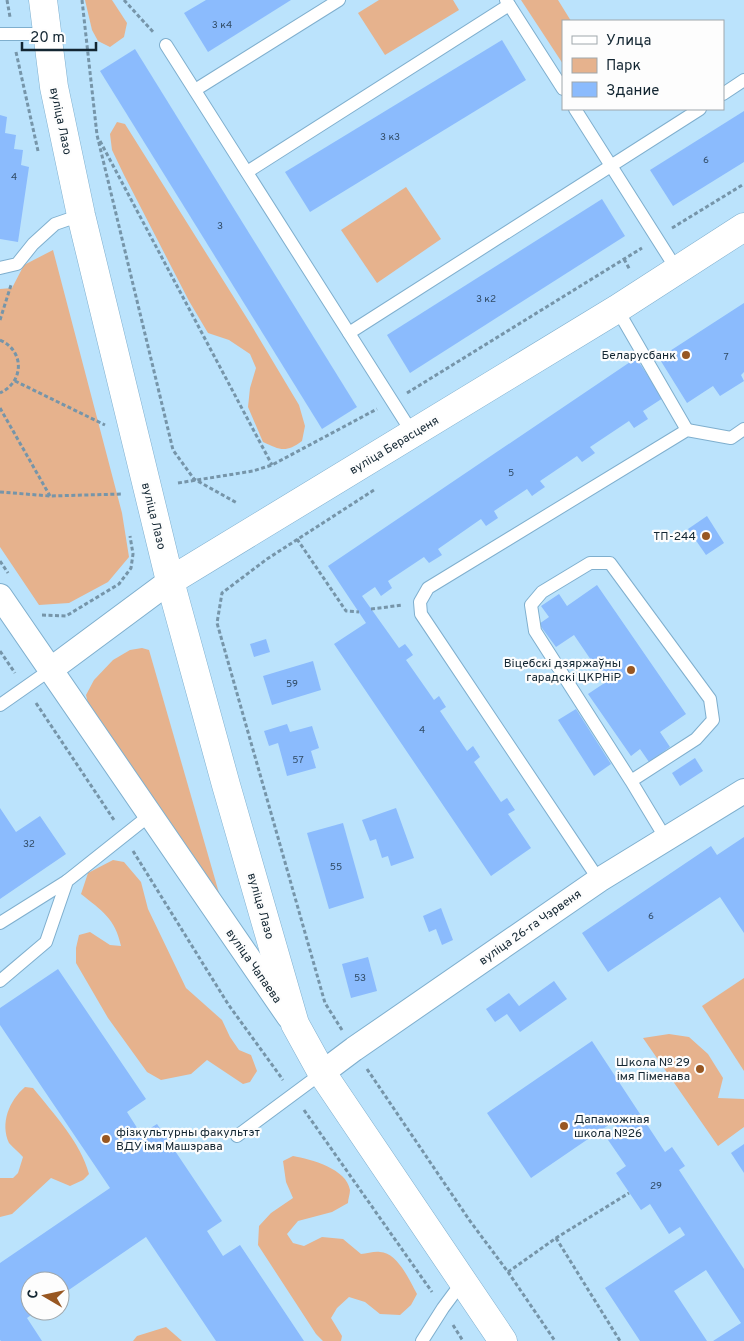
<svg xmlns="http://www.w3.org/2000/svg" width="744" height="1341" font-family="Overpass,sans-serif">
<rect width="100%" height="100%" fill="#bbe3fc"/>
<g fill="#e6b28d">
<polygon points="85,0 112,0 127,23 124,37 110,47 98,41 92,30"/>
<polygon points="379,0 453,0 459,10 385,55 358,13"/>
<polygon points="521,0 558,0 571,21 563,21 563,64"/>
<path d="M117 122 125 124 250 323 299 405 305 426 302 441C286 453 280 450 263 442L248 407 250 388 256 368 250 354 229 340 208 333 189 301 124 175 112 150 110 134Z"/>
<polygon points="406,187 441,239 377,283 341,230"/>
<polygon points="53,250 122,513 129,557 108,582 69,603 39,605 0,547 0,289 12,288 24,265"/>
<polygon points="142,648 149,650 219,893 212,888 90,712 86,695 94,680 113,660 130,650"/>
<path d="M113 860 124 862 141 882 148 909 186 988 222 1020 230 1037 239 1050 251 1055 257 1071 250 1082 243 1084 207 1060 191 1074 161 1080 147 1072 108 1018 76 963V948L79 935 90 932 110 945 121 946C115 918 102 911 81 894L88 873Z"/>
<polygon points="744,978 744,1071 702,1006"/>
<polygon points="669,1034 689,1037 708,1054 723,1078 718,1098 744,1099 744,1127 718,1146 643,1038"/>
<path d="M25 1087 33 1088C53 1113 81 1143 89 1174L83 1180 70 1186 51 1178 12 1214 0 1217V1178H13L18 1173 23 1157C19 1152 13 1148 9 1143 0 1123 9 1101 25 1087Z"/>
<path d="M293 1156C311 1159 347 1169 350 1190 350 1194 348 1199 348 1203L332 1212 298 1221 287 1234 293 1243 304 1246 322 1237 343 1239 361 1254C367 1254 374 1251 380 1252 397 1252 410 1281 417 1294L411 1305 400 1315 380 1314 365 1302 349 1297 337 1308 331 1318 342 1336 341 1341H323L316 1334 258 1245 259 1226 271 1213 293 1198 286 1182 283 1161Z"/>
<polygon points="166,1327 182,1341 133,1341 137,1336"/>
</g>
<g fill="#8bbbfd">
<polygon points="206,0 291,0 208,52 184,13"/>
<polygon points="502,40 526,80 310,212 285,172"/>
<polygon points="135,49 357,407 322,429 100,71"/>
<polygon points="744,111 744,162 673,206 650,170"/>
<polygon points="0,115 7,117 5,133 16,135 14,149 23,150 21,165 29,167 18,242 0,239"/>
<polygon points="602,199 625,236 410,373 387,335"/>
<polygon points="744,303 744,372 741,375 744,381 720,396 713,386 687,403 659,358"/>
<polygon points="636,358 663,398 643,411 648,419 634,428 629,421 590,447 595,453 582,462 577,456 540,481 545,487 539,491 532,496 527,489 494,511 498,518 486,526 481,519 438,549 442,555 429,563 424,557 388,581 392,588 381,596 375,587 362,596 399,648 405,644 409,649 413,655 406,660 434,700 439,696 446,707 440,711 467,751 473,746 477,752 480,757 474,762 501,802 507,798 515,810 508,814 531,848 491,876 334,644 366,623 328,566"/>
<polygon points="707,516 724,543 706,555 688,529"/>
<polygon points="597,585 686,714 660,732 670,747 649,762 640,749 631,756 588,694 606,682 574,635 556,647 539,624 549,617 541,606 559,594 567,606"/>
<polygon points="266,639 270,652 254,657 250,644"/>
<polygon points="313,661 321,690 272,705 263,676"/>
<polygon points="576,709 611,764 594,776 558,720"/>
<polygon points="287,724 290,732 312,726 319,748 311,751 316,768 287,776 278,743 269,746 264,731"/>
<polygon points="695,758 703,771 680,786 672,773"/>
<polygon points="0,808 16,832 40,816 66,854 0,899"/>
<polygon points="396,808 414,858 391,866 388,856 382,858 376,839 370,841 362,820"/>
<polygon points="343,823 364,898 329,909 307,833"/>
<polygon points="744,837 744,933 720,897 608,972 582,933 711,846 717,855"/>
<polygon points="441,908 453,940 442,945 436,929 429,932 423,916"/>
<polygon points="368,957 377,991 351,998 342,964"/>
<polygon points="58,969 146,1099 127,1112 141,1134 157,1124 222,1221 207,1231 223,1256 240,1245 304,1341 216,1341 146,1237 60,1296 60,1281 30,1281 30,1311 37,1311 27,1318 42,1341 1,1341 0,1340 0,1263 110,1188 0,1025 0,1008"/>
<polygon points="554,981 567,999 520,1032 507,1014 495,1022 486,1009 509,993 519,1006"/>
<polygon points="592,1041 665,1152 672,1147 685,1166 679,1170 744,1269 744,1341 713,1341 741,1323 706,1270 674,1291 707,1341 640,1341 605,1288 685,1235 680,1227 669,1234 650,1204 641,1210 616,1173 626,1166 606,1137 618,1130 613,1122 531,1178 487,1113"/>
<polygon points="744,1144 744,1173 731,1153"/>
</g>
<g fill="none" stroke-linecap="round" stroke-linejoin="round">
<g stroke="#7fafce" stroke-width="14">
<g id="service">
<polyline points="506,0 563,89"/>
<polyline points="0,34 47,34"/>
<polyline points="166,45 413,434"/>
<polyline points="195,90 339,0"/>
<polyline points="723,94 744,80"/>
<polyline points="575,109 677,270"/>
<polyline points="247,172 509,5"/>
<polyline points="0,268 17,264 33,244 55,224 81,215"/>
<polyline points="617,309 687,430"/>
<polyline points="349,333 700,109"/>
<polyline points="0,705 50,670"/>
<polyline points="631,781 696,739 713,720 710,699 610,563 590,563 542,592 531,605 535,631 631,781 666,839"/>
<polyline points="599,880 421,614 420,602 428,588 687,430 731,438 744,429"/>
<polyline points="0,923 67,881"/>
<polyline points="0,981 46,942 67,881 150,815"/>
<polyline points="237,1136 322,1073"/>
<polyline points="422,1341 443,1308 463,1281"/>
</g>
</g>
<g stroke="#7fafce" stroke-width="26">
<g id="minor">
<polyline points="0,596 289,1017"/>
<polyline points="50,670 170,581"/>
<polyline points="322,1073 354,1049 599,880 744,791"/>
</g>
</g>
<g stroke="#7fafce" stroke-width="29">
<g id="tertiary">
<polyline points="43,0 54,87 81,215 170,581 226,785 295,1024 322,1073 503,1341"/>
<polyline points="170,581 617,309 744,227"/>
</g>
</g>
<g stroke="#7695a9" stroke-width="3" stroke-dasharray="4 2.5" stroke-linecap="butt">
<polyline points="7,0 10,17"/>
<polyline points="82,0 97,135 173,450 194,479 237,503"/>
<polyline points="124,0 154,33"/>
<polyline points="16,52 38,151"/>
<polyline points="100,141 272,465"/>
<polyline points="672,228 744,184"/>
<polyline points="624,259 630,270"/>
<polyline points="0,320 11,285"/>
<path d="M0 340C25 351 24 382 0 393"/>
<polyline points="15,381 105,425"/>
<polyline points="407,393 642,248"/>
<polyline points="0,408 50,496"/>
<polyline points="178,483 253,471 272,465 377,409"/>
<polyline points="0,492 50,496 122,494"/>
<polyline points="297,539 346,611 359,612"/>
<polyline points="0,561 8,573"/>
<polyline points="371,609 403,605"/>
<polyline points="42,615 66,616 119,584 131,568 133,554 130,536"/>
<polyline points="0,651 15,673"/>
<polyline points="36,703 114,820"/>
<polyline points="133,851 228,1004 283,1080"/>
<polyline points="342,1030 325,1003 217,623 222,593 267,559 374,490"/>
<polyline points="367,1069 470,1221 508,1272 555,1341"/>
<polyline points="304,1110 432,1292"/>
<polyline points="556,1238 620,1341"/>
<polyline points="508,1272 556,1238 629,1193"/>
<polyline points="453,1325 463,1341"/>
</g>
<use href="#service" stroke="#fff" stroke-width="12"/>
<use href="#minor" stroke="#fff" stroke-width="24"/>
<use href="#tertiary" stroke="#fff" stroke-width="28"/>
</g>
<g fill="#985722" stroke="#fdfdfd" stroke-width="2">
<circle cx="686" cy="355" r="5"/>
<circle cx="706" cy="536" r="5"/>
<circle cx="631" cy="670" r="5"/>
<circle cx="700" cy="1069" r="5"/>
<circle cx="564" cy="1126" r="5"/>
<circle cx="106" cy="1139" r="5"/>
</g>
<g text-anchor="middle" stroke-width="4.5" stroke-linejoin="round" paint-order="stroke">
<g font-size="10" fill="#314b65">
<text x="222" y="28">3 к4</text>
<text x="390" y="140">3 к3</text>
<text x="706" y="163">6</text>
<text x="14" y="180">4</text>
<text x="220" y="229">3</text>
<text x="486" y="302">3 к2</text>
<text x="726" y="360">7</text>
<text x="511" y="476">5</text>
<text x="292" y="687">59</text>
<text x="422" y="733">4</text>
<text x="298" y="763">57</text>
<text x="29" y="847">32</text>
<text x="336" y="870">55</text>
<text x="651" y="919">6</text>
<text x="360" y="981">53</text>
<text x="656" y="1189">29</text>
</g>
<g font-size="12" fill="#132632" stroke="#fdfdfd">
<text transform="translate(61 121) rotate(78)" y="4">вуліца Лазо</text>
<text transform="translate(394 445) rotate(-31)" y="4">вуліца Берасценя</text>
<text transform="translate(154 516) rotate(76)" y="4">вуліца Лазо</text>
<text transform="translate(261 906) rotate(74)" y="4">вуліца Лазо</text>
<text transform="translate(530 927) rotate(-35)" y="4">вуліца 26-га Чэрвеня</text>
<text transform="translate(254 966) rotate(55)" y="4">вуліца Чапаева</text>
</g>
<g font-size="12" fill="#132632" stroke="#fdfdfd" text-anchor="end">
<text x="676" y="359">Беларусбанк</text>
<text x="696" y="540">ТП-244</text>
<text x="621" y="667">Віцебскі дзяржаўны<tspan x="621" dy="14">гарадскі ЦКРНіР</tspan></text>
<text x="690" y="1066">Школа № 29<tspan x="690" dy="14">імя Піменава</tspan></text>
<text x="574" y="1123" text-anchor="start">Дапаможная<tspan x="574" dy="14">школа №26</tspan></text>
<text x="116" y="1136" text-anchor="start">фізкультурны факультэт<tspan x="116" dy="14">ВДУ імя Машэрава</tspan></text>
</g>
</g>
<rect x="562" y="20" width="162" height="90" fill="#fdfdfd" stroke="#9fa7ac"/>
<rect x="572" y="36" width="25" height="8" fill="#ffffff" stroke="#9fa7ac"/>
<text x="606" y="45" font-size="15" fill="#132632">Улица</text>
<rect x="572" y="58" width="25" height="15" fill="#e6b28d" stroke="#9fa7ac"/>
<text x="606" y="70" font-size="15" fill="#132632">Парк</text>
<rect x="572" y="82" width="25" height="15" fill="#8bbbfd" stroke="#9fa7ac"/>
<text x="606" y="95" font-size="15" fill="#132632">Здание</text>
<g transform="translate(45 1296) rotate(279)"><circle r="24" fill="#fdfdfd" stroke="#9fa7ac"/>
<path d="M0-4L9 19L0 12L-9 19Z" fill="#985722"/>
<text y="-8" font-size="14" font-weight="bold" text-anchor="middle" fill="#132632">С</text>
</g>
<path d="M22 42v8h74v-8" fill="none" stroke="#132632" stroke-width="2.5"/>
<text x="30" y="42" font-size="15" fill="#132632" stroke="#fdfdfd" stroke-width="4" paint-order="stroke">20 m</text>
</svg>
